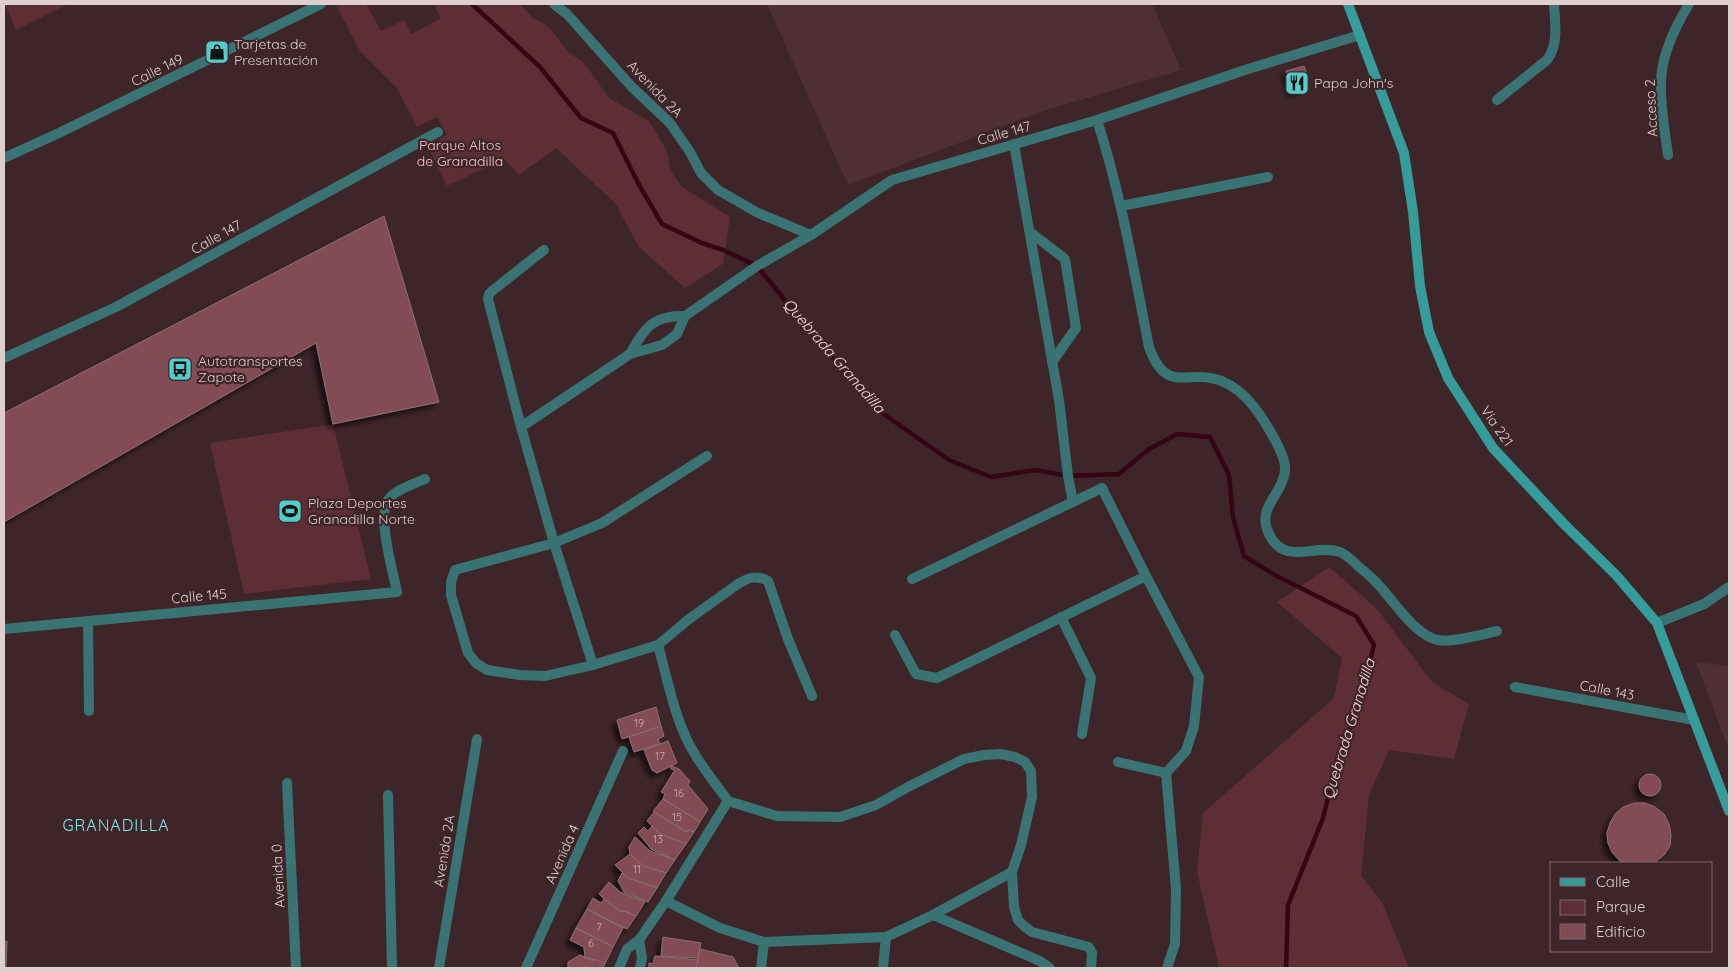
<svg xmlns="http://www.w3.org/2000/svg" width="1733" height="972" font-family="Quicksand,sans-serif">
<defs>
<filter id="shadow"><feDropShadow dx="-4.5" dy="4.5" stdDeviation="2.5" flood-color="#0009"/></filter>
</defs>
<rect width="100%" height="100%" fill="#3e2529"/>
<g fill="#4e3034">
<polygon points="767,4 1152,4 1181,70 1043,111 848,185"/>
<polygon points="1696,662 1729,666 1729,750"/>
</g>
<g fill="#5e2e37">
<polygon points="5,4 68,4 16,30"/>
<polygon points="340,4 366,4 381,31 404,20 412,34 441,18 434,4 520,4 533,18 548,26 569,53 584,63 609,98 649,121 667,151 670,169 682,187 730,217 723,264 685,288 638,246 616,204 556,148 519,175 504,159 447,186 428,147 447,134 437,117 417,127 397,88 360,51 336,5"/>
<polygon points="333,424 371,579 244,594 210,443"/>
<polygon points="1329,567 1376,608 1432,682 1469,704 1454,759 1389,750 1369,795 1361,876 1382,902 1409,968 1219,968 1197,872 1203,813 1334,698 1342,658 1277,602"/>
</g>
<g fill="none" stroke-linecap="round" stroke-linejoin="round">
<polyline stroke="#340512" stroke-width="4.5" points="472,4 540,67 581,118 613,133 638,183 662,224 702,243 723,250 757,266 843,371 878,410 949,460 991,477 1035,470 1068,476 1119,474 1149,449 1177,434 1210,437 1229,475 1233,517 1244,556 1275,575 1356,616 1374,645 1358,709 1339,753 1323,818 1288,905 1286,968"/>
</g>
<g fill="#824b54" stroke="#8c6f73" filter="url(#shadow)">
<polygon points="1304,66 1308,77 1303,79 1306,88 1292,92 1286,71"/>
<polygon points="384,216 439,402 333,424 316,343 4,522 4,413"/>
<polygon points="656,707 661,726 622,739 617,720"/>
<polygon points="661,726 664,736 658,739 660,744 634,752 629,737"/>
<polygon points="668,741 677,763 657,773 652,770 644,750"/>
<polygon points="671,766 679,769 690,781 688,785 708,809 700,822 663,799 665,794 661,792 675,770 671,769"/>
<circle cx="1650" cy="785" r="11"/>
<polygon points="663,799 700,822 694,832 688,830 686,832 654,812 654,810"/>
<polygon points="1634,803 1645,803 1655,807 1664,814 1669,824 1671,835 1670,846 1664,855 1654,863 1624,863 1619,860 1612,852 1608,843 1607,833 1610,823 1615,814 1623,807"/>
<polygon points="654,812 686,832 688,830 694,832 686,844 660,834 647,821"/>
<polygon points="652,826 660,834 686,844 675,860 651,849 638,833 644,827 648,831"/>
<polygon points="635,837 650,851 675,860 666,873 643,866 630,854 629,847"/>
<polygon points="630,854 643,866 666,873 657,888 628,878 615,865"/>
<polygon points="622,873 628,878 657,888 648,902 624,892 618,881"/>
<polygon points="609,882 620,892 645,902 636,916 624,911 621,912 604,899 599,894"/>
<polygon points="593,898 601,903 604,899 621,912 624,911 636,916 627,929 587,909"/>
<polygon points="587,909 623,928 613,947 576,928"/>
<polygon points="576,928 613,947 605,964 585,957 584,947 570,940"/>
<polygon points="663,937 701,943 698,958 661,956"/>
<polygon points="4,941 7,941 6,968 4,968"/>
<polygon points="700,949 733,957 739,968 696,968"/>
<polygon points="580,955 593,961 594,959 605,964 603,968 568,968 568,962"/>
<polygon points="655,956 698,960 696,968 649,968 649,963 653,964"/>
</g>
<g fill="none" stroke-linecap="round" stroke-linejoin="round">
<g stroke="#3a7472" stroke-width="10">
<polyline points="554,4 567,14 631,86 670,123 690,152 701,173 718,190 758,213 811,235"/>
<path d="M1497 100 1547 60C1559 44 1555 23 1554 4"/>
<path d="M1097 120C1121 194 1134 271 1149 347 1153 358 1159 372 1171 376 1179 379 1189 377 1197 377 1219 376 1236 386 1250 402 1261 415 1287 454 1285 471 1282 496 1256 507 1269 534 1285 567 1314 543 1340 552 1347 555 1353 561 1358 566 1364 571 1370 576 1375 581 1392 598 1414 635 1438 640 1452 643 1483 634 1497 631"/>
<polyline points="1014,144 1059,400 1068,476 1073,502"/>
<path d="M1668 155C1665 131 1660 107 1661 83 1661 55 1675 27 1689 4"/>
<polyline points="4,158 59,133 321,4"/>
<polyline points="1121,206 1268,177"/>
<polyline points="1030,232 1065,259 1076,328 1052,362"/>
<polyline points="544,250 492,291 489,294 488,299 521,427 554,543 593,665"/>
<polyline points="685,316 757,266 811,235 892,180 1097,120 1248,69 1360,35"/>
<path d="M630 354C645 328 652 315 685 316"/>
<polyline points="4,358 116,307 438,132"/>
<polyline points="521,427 630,354 662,345 677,334 685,316"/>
<path d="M707 456 602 523 554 543 455 570 451 582V595L468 653 476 663 487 670 520 675 545 676 593 665 658 645 689 619 738 584C749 577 757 575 768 581L788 639 812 696"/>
<polyline points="912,579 1102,488 1146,576 1199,677 1194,726 1186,751 1166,773"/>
<polyline points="1061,617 1091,678 1082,734"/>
<polyline points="88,621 89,711"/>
<polyline points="1657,623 1704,604 1729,587"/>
<path d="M4 629 397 592C393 572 377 516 388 500 394 490 414 484 425 479"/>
<polyline points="895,635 916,674 937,678 1146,576"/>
<polyline points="1515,687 1694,720"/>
<polyline points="1118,762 1166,773 1176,889 1175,944 1167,968"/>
<polyline points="287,783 296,968"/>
<polyline points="388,795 392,968"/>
<polyline points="728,801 777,816 840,817 876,805 908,787 964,759 984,755 1001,754 1015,757 1025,762 1031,771 1032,797 1021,845 1012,872 1014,907 1018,920 1024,926 1032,932 1089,947 1092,953 1091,968"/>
<polyline points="666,901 720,928 764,942 886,937 933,915 1012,872"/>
<polyline points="933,915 1040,961 1050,968"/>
<polyline points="639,940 642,958 640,968"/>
<polyline points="439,968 477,739"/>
<polyline points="526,968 623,751"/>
<path d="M619 968 627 949 639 940 666 901 728 801C715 783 700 765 689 744 674 714 667 678 658 645"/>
<polyline points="761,968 764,942"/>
<polyline points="883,968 886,937"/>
</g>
<polyline stroke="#369c99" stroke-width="10" points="1348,4 1404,153 1413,212 1420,286 1429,332 1448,378 1493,448 1564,524 1616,575 1657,623 1729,811"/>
</g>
<defs>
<g id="shop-square" transform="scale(1.25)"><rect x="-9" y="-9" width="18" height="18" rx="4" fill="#53cdc9" stroke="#3e2529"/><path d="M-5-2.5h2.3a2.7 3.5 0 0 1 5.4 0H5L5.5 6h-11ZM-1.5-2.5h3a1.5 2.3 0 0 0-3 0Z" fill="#111"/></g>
<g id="restaurant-square" transform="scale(1.25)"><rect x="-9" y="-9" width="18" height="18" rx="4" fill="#53cdc9" stroke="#3e2529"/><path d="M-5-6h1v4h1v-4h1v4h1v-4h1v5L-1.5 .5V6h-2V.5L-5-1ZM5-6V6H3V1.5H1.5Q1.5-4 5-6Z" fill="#111"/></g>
<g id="bus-square" transform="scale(1.25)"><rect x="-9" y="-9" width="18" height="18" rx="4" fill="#53cdc9" stroke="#3e2529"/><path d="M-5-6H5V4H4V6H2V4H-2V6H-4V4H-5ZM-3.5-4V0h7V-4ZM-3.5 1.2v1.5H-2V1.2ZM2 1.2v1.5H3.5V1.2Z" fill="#111"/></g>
<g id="stadium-square" transform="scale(1.25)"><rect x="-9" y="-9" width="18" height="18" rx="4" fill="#53cdc9" stroke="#3e2529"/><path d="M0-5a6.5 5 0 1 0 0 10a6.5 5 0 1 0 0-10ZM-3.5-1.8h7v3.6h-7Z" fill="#111"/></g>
</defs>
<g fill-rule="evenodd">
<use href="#shop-square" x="217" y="52"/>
<use href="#restaurant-square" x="1297" y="83"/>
<use href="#bus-square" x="180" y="369"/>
<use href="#stadium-square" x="290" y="511"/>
</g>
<g text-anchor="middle" stroke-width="4.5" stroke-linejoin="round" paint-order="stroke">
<g font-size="11" fill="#c7adb0">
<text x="639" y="727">19</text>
<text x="660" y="760">17</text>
<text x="679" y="797">16</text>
<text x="677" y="821">15</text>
<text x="658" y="843">13</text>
<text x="637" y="873">11</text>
<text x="599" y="931">7</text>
<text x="591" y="947">6</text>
</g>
<g font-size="14" fill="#dececf" stroke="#3e2529" text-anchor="start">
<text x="234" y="49">Tarjetas de<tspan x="234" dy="16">Presentación</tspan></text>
<text x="1314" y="88">Papa John's</text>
<text x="198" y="366">Autotransportes<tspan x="198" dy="16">Zapote</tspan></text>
<text x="308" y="508">Plaza Deportes<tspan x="308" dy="16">Granadilla Norte</tspan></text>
</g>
<g font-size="14" fill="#dececf" stroke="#3e2529">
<text transform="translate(157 70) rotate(-26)" y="5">Calle 149</text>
<text transform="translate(655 89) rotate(46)" y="5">Avenida 2A</text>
<text transform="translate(1651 108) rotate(-93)" y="5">Acceso 2</text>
<text transform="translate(1004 133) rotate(-16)" y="5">Calle 147</text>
<text transform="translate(216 237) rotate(-29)" y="5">Calle 147</text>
<text transform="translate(1497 426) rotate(55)" y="5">Vía 221</text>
<text transform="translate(199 596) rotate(-5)" y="5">Calle 145</text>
<text transform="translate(1607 690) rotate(11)" y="5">Calle 143</text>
<text transform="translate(444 851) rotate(-81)" y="5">Avenida 2A</text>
<text transform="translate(562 854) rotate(-66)" y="5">Avenida 4</text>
<text transform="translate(278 876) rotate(-93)" y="5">Avenida 0</text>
</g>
<g font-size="14" fill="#f7c0c8" stroke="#3e2529">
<text x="460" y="150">Parque Altos<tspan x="460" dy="16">de Granadilla</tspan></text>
</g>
<g font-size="15" font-style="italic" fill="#fed9de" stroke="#3e2529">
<text transform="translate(834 356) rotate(49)" y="5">Quebrada Granadilla</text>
<text transform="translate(1349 729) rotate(-73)" y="5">Quebrada Granadilla</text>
</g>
<g font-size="16" letter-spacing="1" fill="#7ce7e3" stroke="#3e2529">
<text x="116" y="831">GRANADILLA</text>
</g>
</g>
<rect width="1733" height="972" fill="none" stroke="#dececf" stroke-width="10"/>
<rect x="1550" y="862" width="162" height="90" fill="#3e2529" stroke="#7e696b"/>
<rect x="1560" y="878" width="25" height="8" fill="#369c99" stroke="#7e696b"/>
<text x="1596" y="887" font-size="15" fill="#dececf">Calle</text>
<rect x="1560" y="900" width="25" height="15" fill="#5e2e37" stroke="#7e696b"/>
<text x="1596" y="912" font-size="15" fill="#dececf">Parque</text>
<rect x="1560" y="924" width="25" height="15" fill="#824b54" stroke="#7e696b"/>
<text x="1596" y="937" font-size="15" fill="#dececf">Edificio</text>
</svg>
